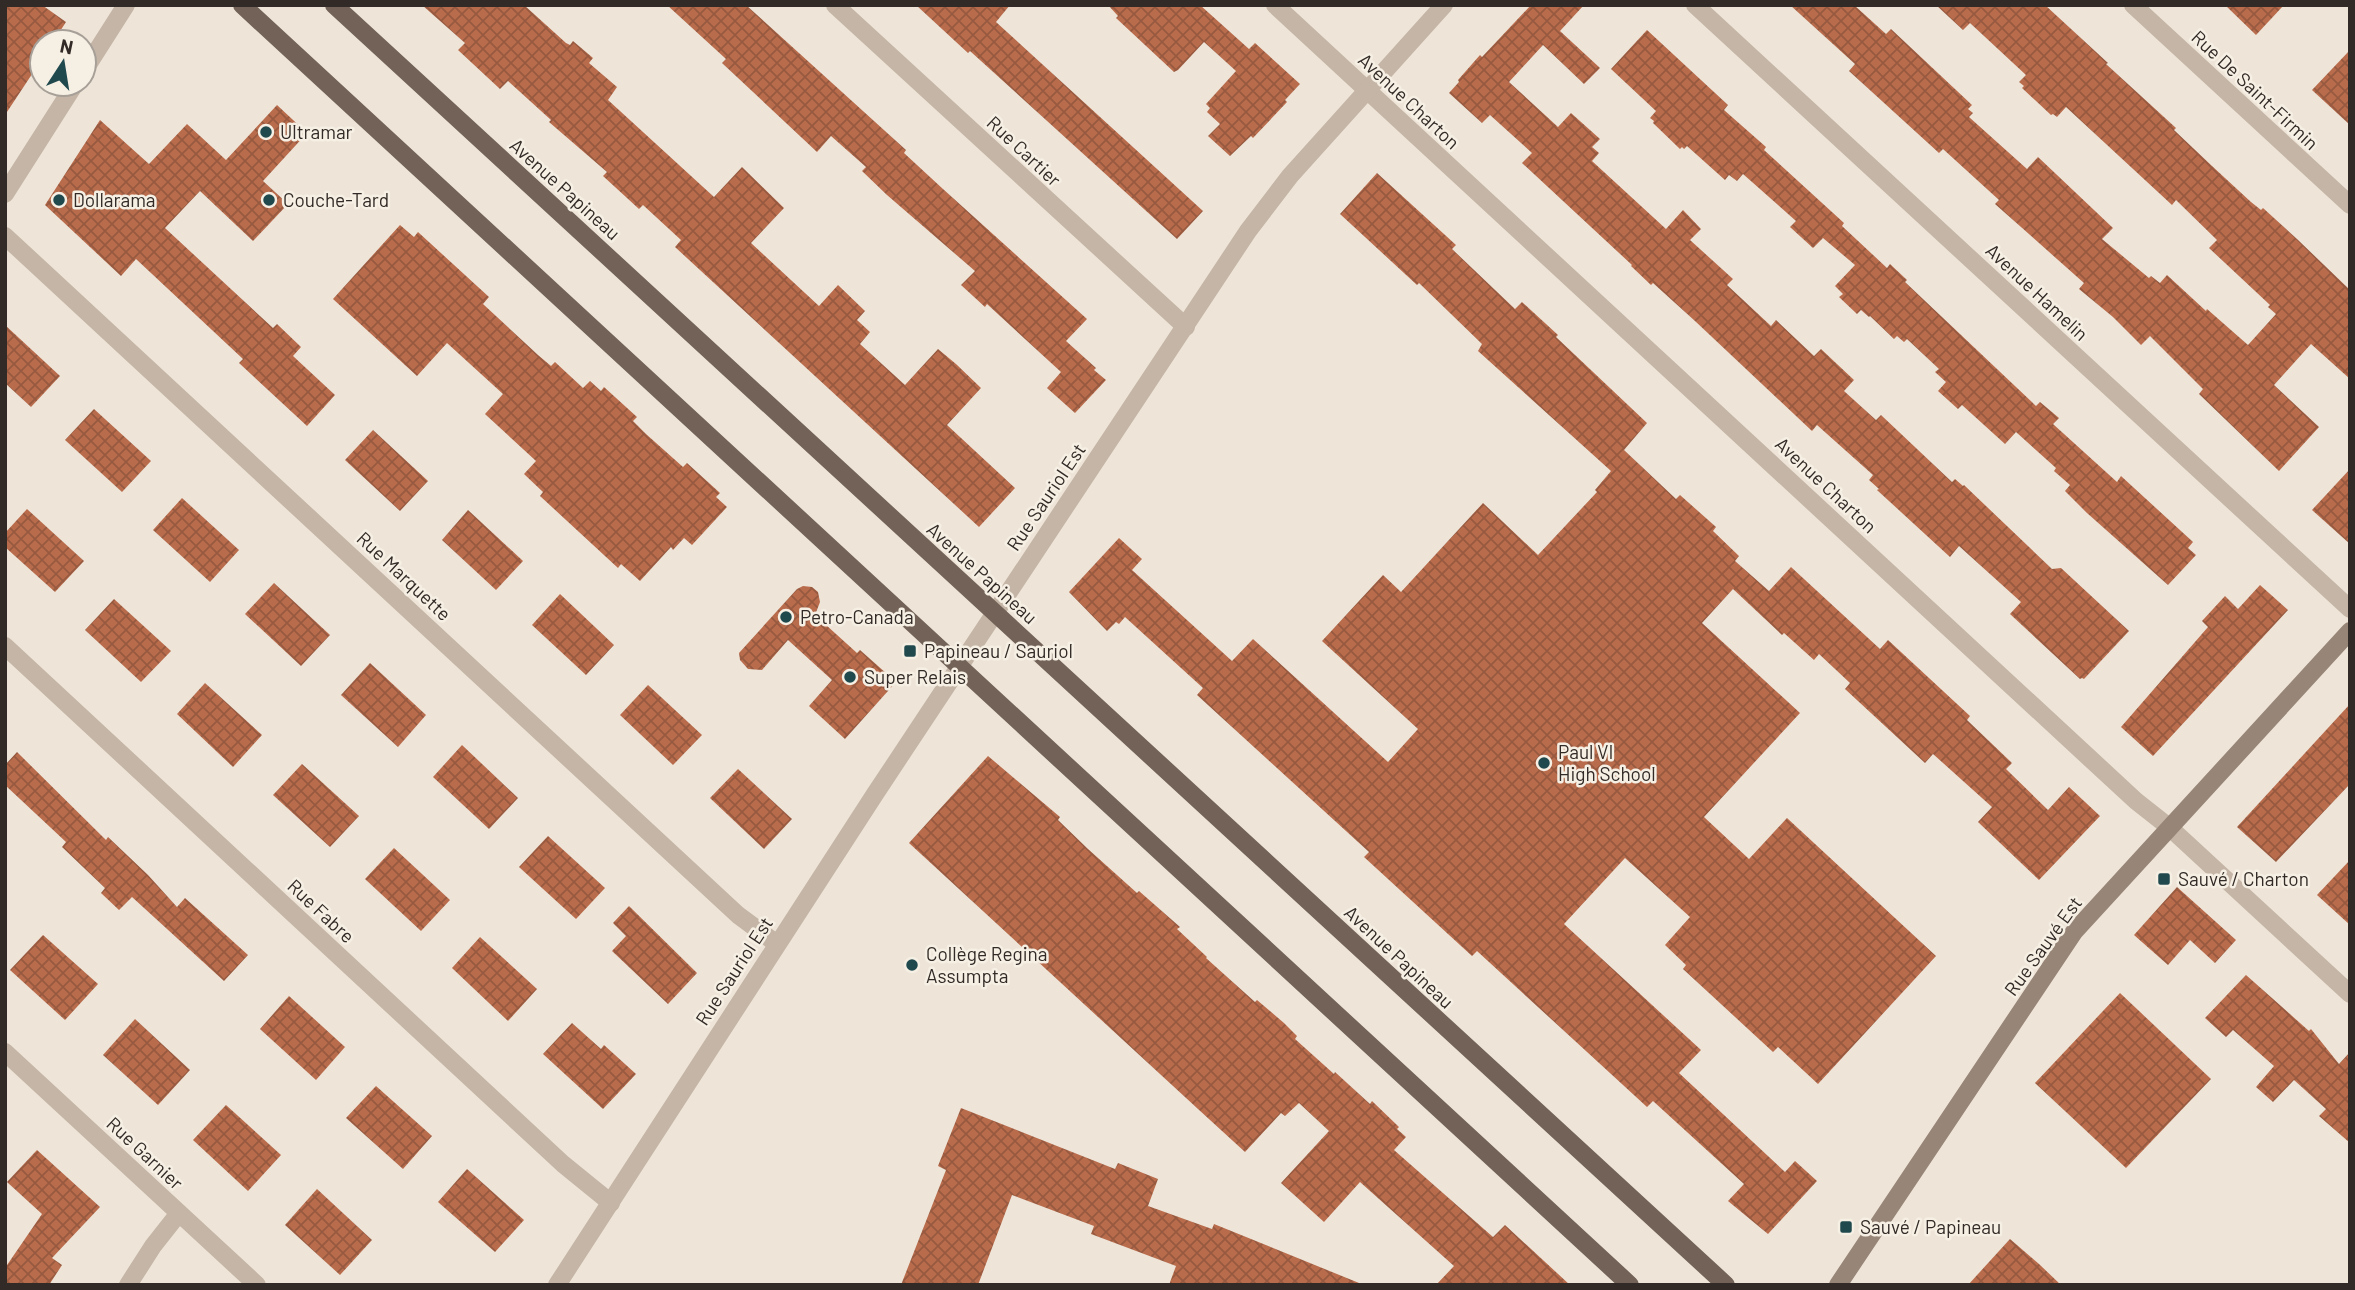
<svg xmlns="http://www.w3.org/2000/svg" width="2355" height="1290" font-family="Barlow,sans-serif">
<defs>
<pattern id="building-cross-hatch" width="8" height="8" patternUnits="userSpaceOnUse" patternTransform="scale(1.75)"><rect width="8" height="8" fill="#b96c4c"/><path d="M0 0l8 8M0 8l8-8" fill="none" stroke="#97593f"/></pattern>
</defs>
<rect width="100%" height="100%" fill="#eee5d8"/>
<g fill="url(#building-cross-hatch)">
<polygon points="5,5 42,5 66,22 53,42 42,42 42,59 5,115"/>
<polygon points="422,5 524,5 566,43 570,45 573,41 593,58 589,63 617,87 608,100 714,197 742,167 784,208 751,243 819,306 838,285 865,311 857,320 870,332 860,344 905,385 938,349 956,364 981,388 947,425 1015,488 979,527 675,247 681,240 643,205 639,209 603,176 607,172 549,122 551,120 508,81 500,89 458,50 465,43"/>
<polygon points="667,5 746,5 906,150 904,153 943,189 1087,319 1066,341 1096,368 1094,370 1106,380 1075,413 1047,388 1061,372 987,304 985,307 961,285 975,271 887,195 862,171 866,167 831,136 817,152 722,63 726,59"/>
<polygon points="916,5 1010,5 996,22 1203,211 1177,239 970,51 968,53"/>
<polygon points="1108,5 1200,5 1249,49 1255,43 1300,84 1285,100 1287,102 1253,138 1251,136 1230,156 1208,136 1220,124 1207,112 1210,108 1206,104 1236,71 1204,42 1178,70 1174,72 1116,18 1118,16"/>
<polygon points="1531,5 1584,5 1560,31 1600,68 1584,84 1543,45 1509,82 1558,127 1571,113 1600,139 1592,147 1599,153 1592,161 1666,229 1683,210 1701,229 1690,240 1733,279 1727,285 1771,326 1776,320 1814,356 1821,349 1854,380 1844,391 1876,420 1881,415 1952,482 1955,479 1963,486 1964,485 2052,569 2061,568 2129,631 2084,679 2082,678 2080,679 2010,614 2021,602 1959,546 1950,557 1877,490 1879,489 1869,480 1873,475 1817,425 1812,431 1695,321 1653,283 1651,285 1631,266 1632,265 1522,163 1532,153 1490,115 1482,123 1449,93 1459,82 1458,80 1480,55 1482,57"/>
<polygon points="1790,5 1854,5 1886,34 1891,29 1972,105 1968,109 1973,113 1969,117 2027,169 2038,157 2113,228 2102,239 2149,278 2151,276 2160,283 2167,275 2206,311 2207,309 2248,345 2276,314 2268,307 2270,305 2209,248 2217,240 2176,200 2172,205 2066,107 2057,117 2053,114 2051,115 2022,88 2024,86 2019,82 2026,75 1970,23 1963,30 1936,5 2045,5 2108,63 2106,64 2176,128 2174,130 2212,166 2251,202 2261,210 2263,208 2297,239 2350,290 2350,379 2311,344 2274,385 2319,427 2279,471 2199,394 2203,389 2150,336 2141,345 2113,317 2079,289 2084,283 1995,204 1999,200 1943,149 1939,153 1849,71 1855,64"/>
<polygon points="2225,5 2284,5 2256,35"/>
<polygon points="1647,30 1728,105 1724,110 1766,147 1764,150 1844,223 1842,226 1887,268 1890,264 1907,280 1905,282 2036,406 2040,402 2059,418 2053,424 2117,482 2121,476 2193,542 2188,548 2196,555 2168,585 2087,513 2065,491 2070,485 2054,471 2056,468 2016,432 2005,444 1962,405 1958,409 1938,391 1946,382 1935,372 1939,369 1907,339 1904,342 1897,336 1894,339 1870,316 1869,317 1861,310 1857,314 1839,297 1843,294 1835,286 1855,265 1823,238 1813,248 1790,227 1796,221 1743,174 1737,181 1729,175 1725,180 1687,146 1684,149 1682,147 1680,149 1653,123 1654,121 1650,118 1656,111 1611,69"/>
<polygon points="2350,50 2350,125 2312,90"/>
<polygon points="277,105 307,133 263,181 288,204 253,241 200,191 165,228 273,328 277,324 301,347 293,356 335,395 307,426 239,363 243,359 136,259 121,276 45,205 100,120 149,164 187,124 226,160"/>
<polygon points="1377,173 1456,245 1452,249 1515,309 1522,302 1558,335 1556,337 1647,423 1624,450 1676,499 1680,495 1716,527 1713,531 1739,556 1735,561 1769,591 1791,567 1880,649 1888,640 1970,716 1967,720 2012,763 2006,769 2048,810 2069,787 2100,816 2039,880 1978,822 1992,807 1933,754 1925,763 1845,689 1850,683 1819,654 1814,660 1784,633 1782,635 1733,589 1702,623 1800,713 1704,817 1749,859 1787,818 1936,956 1818,1084 1778,1047 1773,1052 1683,969 1686,965 1665,945 1690,917 1625,858 1564,924 1701,1050 1679,1073 1785,1172 1795,1161 1817,1181 1768,1234 1728,1201 1744,1184 1653,1101 1647,1107 1477,951 1472,956 1364,857 1369,852 1197,695 1203,688 1125,617 1119,624 1116,622 1107,631 1069,592 1119,538 1142,559 1132,570 1232,661 1253,639 1388,762 1418,729 1322,641 1383,575 1401,592 1483,503 1538,555 1597,492 1595,490 1611,471 1478,351 1482,344 1419,283 1417,285 1340,214"/>
<polygon points="400,225 414,237 418,232 489,297 483,304 538,355 551,366 555,362 583,388 590,381 601,391 604,387 637,417 633,421 646,434 683,467 687,463 720,493 716,497 727,507 692,545 684,538 673,550 671,547 640,581 621,564 618,568 540,496 543,492 524,474 536,461 485,414 503,394 447,343 417,376 333,299"/>
<polygon points="5,325 60,376 31,407 5,383"/>
<polygon points="94,409 151,461 122,492 65,440"/>
<polygon points="373,430 428,481 400,511 345,460"/>
<polygon points="2350,469 2350,544 2312,510"/>
<polygon points="182,498 239,550 210,582 153,530"/>
<polygon points="27,509 84,561 55,592 5,547 5,533"/>
<polygon points="468,510 523,561 496,590 442,540"/>
<polygon points="274,583 330,635 301,666 245,614"/>
<polygon points="2260,585 2288,610 2153,756 2121,727 2208,627 2202,621 2225,596 2238,609"/>
<polygon points="803,586 812,587 818,592 820,602 815,615 857,653 860,650 896,682 845,739 809,706 832,680 788,640 762,670 748,669 740,660 739,653 797,589"/>
<polygon points="560,594 614,645 586,675 532,625"/>
<polygon points="114,599 171,651 141,682 85,630"/>
<polygon points="370,663 426,715 398,747 341,695"/>
<polygon points="205,683 262,735 233,767 177,714"/>
<polygon points="648,685 702,735 673,765 620,715"/>
<polygon points="2350,704 2350,784 2276,862 2237,827"/>
<polygon points="462,745 518,798 489,829 433,777"/>
<polygon points="17,752 106,840 108,837 148,875 177,907 185,898 248,955 224,981 132,897 119,910 101,893 105,888 62,847 66,842 5,785 5,765"/>
<polygon points="988,756 1060,817 1058,820 1088,849 1137,893 1139,891 1180,927 1177,929 1207,957 1206,958 1255,1002 1257,1000 1284,1023 1297,1036 1295,1039 1334,1074 1335,1072 1370,1104 1372,1101 1399,1127 1397,1129 1406,1137 1394,1150 1493,1237 1505,1225 1570,1285 1436,1285 1454,1266 1360,1182 1324,1222 1281,1183 1329,1131 1299,1103 1285,1116 1281,1113 1245,1152 1198,1109 909,843"/>
<polygon points="302,764 359,816 330,847 273,795"/>
<polygon points="738,769 792,819 764,849 710,798"/>
<polygon points="548,836 605,888 576,919 519,867"/>
<polygon points="394,848 450,900 421,931 365,879"/>
<polygon points="2350,860 2350,925 2317,895"/>
<polygon points="2177,887 2236,940 2215,963 2190,940 2168,965 2134,935"/>
<polygon points="629,906 697,973 668,1004 612,951 626,936 613,923"/>
<polygon points="43,935 98,984 65,1020 10,970"/>
<polygon points="480,937 537,989 508,1021 452,968"/>
<polygon points="2246,975 2309,1031 2311,1029 2339,1064 2350,1052 2350,1143 2319,1116 2326,1109 2294,1080 2273,1102 2256,1087 2274,1066 2233,1030 2226,1037 2205,1018"/>
<polygon points="2120,993 2211,1079 2126,1168 2035,1083"/>
<polygon points="289,996 345,1047 316,1080 260,1029"/>
<polygon points="135,1019 190,1070 158,1105 103,1055"/>
<polygon points="572,1023 601,1049 604,1045 636,1074 603,1109 543,1054"/>
<polygon points="376,1086 432,1136 403,1169 346,1118"/>
<polygon points="226,1105 281,1155 248,1191 193,1140"/>
<polygon points="961,1108 1115,1169 1118,1163 1158,1179 1148,1206 1212,1229 1214,1224 1364,1285 1169,1285 1176,1266 1091,1234 1094,1226 1012,1195 978,1285 901,1285 946,1170 938,1166"/>
<polygon points="37,1150 100,1207 52,1258 62,1265 49,1285 5,1285 5,1268 42,1214 7,1182"/>
<polygon points="467,1169 524,1220 495,1252 438,1202"/>
<polygon points="317,1189 372,1240 340,1275 285,1225"/>
<polygon points="2010,1239 2039,1264 2061,1285 1968,1285"/>
</g>
<g fill="none" stroke-linecap="round" stroke-linejoin="round">
<g stroke="#c4b5a6" stroke-width="18">
<polyline points="835,5 1186,327"/>
<polyline points="1275,5 2136,801 2169,827 2350,994"/>
<polyline points="1695,5 2350,609"/>
<polyline points="2133,5 2350,205"/>
<polyline points="5,236 738,915 777,944"/>
<polyline points="5,646 563,1164 611,1203"/>
<polyline points="5,1052 257,1285"/>
<polyline points="128,1285 153,1246 179,1213"/>
<polyline points="557,1285 875,794 1248,231 1290,176 1444,5"/>
</g>
<g stroke="#c4b5a6" stroke-width="18">
<polyline points="84,71 126,5"/>
<polyline points="5,194 75,84"/>
</g>
<polyline stroke="#978578" stroke-width="18" points="1838,1285 2074,932 2350,631"/>
<g stroke="#726258" stroke-width="18">
<polyline points="242,5 1630,1285"/>
<polyline points="334,5 1726,1285"/>
</g>
</g>
<g fill="#20494e" stroke="#f6efe4" stroke-width="2.5">
<circle cx="266" cy="132" r="7"/>
<circle cx="59" cy="200" r="7"/>
<circle cx="269" cy="200" r="7"/>
<circle cx="786" cy="617" r="7"/>
<rect x="903" y="644" width="14" height="14" rx="3.5"/>
<circle cx="850" cy="677" r="7"/>
<circle cx="1544" cy="763" r="7"/>
<rect x="2157" y="872" width="14" height="14" rx="3.5"/>
<circle cx="912" cy="965" r="7"/>
<rect x="1839" y="1220" width="14" height="14" rx="3.5"/>
</g>
<g text-anchor="middle" stroke-width="5" stroke-linejoin="round" paint-order="stroke">
<g font-size="19" fill="#312a26" stroke="#f6efe4">
<text transform="translate(2255 90) rotate(43)" y="7">Rue De Saint-Firmin</text>
<text transform="translate(1409 101) rotate(43)" y="7">Avenue Charton</text>
<text transform="translate(1024 151) rotate(43)" y="7">Rue Cartier</text>
<text transform="translate(565 189) rotate(42)" y="7">Avenue Papineau</text>
<text transform="translate(2037 292) rotate(43)" y="7">Avenue Hamelin</text>
<text transform="translate(1826 485) rotate(43)" y="7">Avenue Charton</text>
<text transform="translate(1046 497) rotate(-56)" y="7">Rue Sauriol Est</text>
<text transform="translate(982 573) rotate(42)" y="7">Avenue Papineau</text>
<text transform="translate(404 576) rotate(43)" y="7">Rue Marquette</text>
<text transform="translate(321 911) rotate(43)" y="7">Rue Fabre</text>
<text transform="translate(2043 946) rotate(-54)" y="7">Rue Sauvé Est</text>
<text transform="translate(1399 957) rotate(43)" y="7">Avenue Papineau</text>
<text transform="translate(734 971) rotate(-57)" y="7">Rue Sauriol Est</text>
<text transform="translate(145 1153) rotate(43)" y="7">Rue Garnier</text>
</g>
<g font-size="19" fill="#312a26" stroke="#f6efe4" text-anchor="start">
<text x="280" y="139">Ultramar</text>
<text x="73" y="207">Dollarama</text>
<text x="283" y="207">Couche-Tard</text>
<text x="800" y="624">Petro-Canada</text>
<text x="924" y="658">Papineau / Sauriol</text>
<text x="864" y="684">Super Relais</text>
<text x="1558" y="759">Paul VI<tspan x="1558" dy="22">High School</tspan></text>
<text x="2178" y="886">Sauvé / Charton</text>
<text x="926" y="961">Collège Regina<tspan x="926" dy="22">Assumpta</tspan></text>
<text x="1860" y="1234">Sauvé / Papineau</text>
</g>
</g>
<rect width="2355" height="1290" fill="none" stroke="#312a26" stroke-width="14"/>
<g transform="translate(63 63) rotate(12)"><circle r="33" fill="#f6efe4" stroke="#a7a098" stroke-width="2"/>
<path d="M0-5L12 26L0 18L-12 26Z" fill="#20494e"/>
<text y="-10" font-size="19" font-weight="bold" text-anchor="middle" fill="#312a26">N</text>
</g>
</svg>
